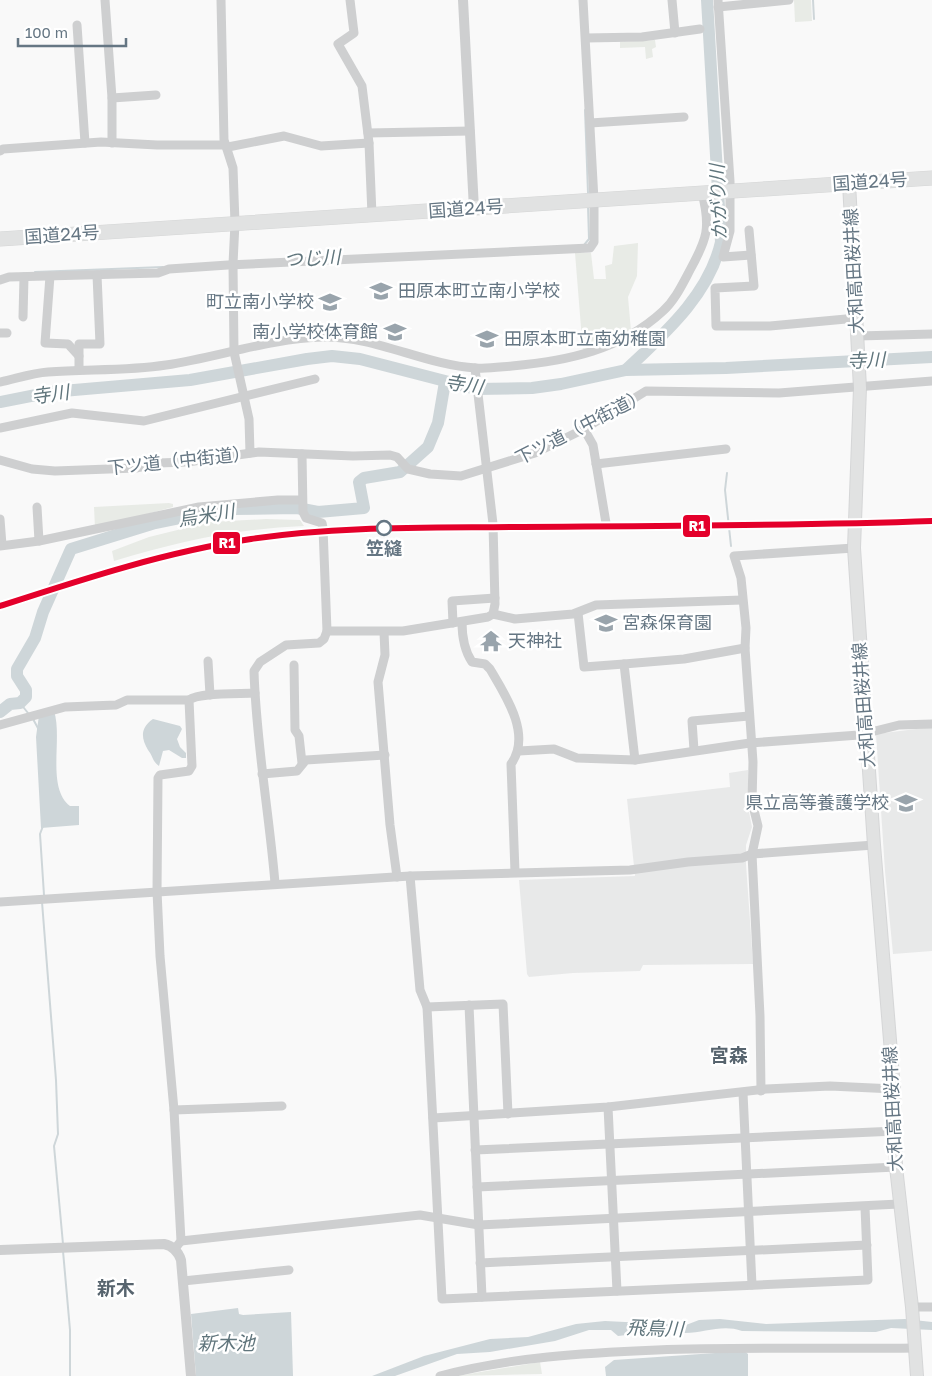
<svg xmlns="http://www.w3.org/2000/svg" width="932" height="1376" font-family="'Golos Text','Noto Sans JP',sans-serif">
<rect width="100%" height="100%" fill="#f9f9f9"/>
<g fill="#e8e9e9">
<polygon points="932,727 932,951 893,954 885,871 876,734"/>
<polygon points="748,770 748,807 752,827 746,845 746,864 753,964 643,965 640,971 573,973 529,977 527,974 519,880 635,876 627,799 730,787 729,773"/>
</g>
<g fill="#e8ebe6">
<polygon points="794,0 811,0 812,21 795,22"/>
<polygon points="655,40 656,47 652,49 653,57 646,59 645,47 620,48 620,42"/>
<polygon points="638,243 637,276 628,297 631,331 583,352 575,253 591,253 594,279 606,279 605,266 612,264 614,246"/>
<polygon points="169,503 173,504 173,507 95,528 94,507"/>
<path d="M266 519 300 520 304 526C235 529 180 541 114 561L112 551 149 537 210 522Z"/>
<polygon points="540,1362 542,1374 457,1376"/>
</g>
<g fill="#ced6d9">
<path d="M54 711C63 738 46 787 70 806H79V825L41 828 36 737 39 715Z"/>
<path d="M153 719 180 726 182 729 177 739 180 747 186 753V758H182L169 750 163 751 159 766C152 761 153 756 148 750 141 738 140 728 153 719Z"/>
<polygon points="238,1308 239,1314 243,1315 291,1312 293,1376 196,1376 191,1314"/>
<path d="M720 1319 766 1324 905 1319 932 1322V1330L891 1328 876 1332 742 1331C722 1324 705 1333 685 1333 662 1334 641 1333 618 1336L611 1330H589L555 1341 490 1352 457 1354 395 1376H372L424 1356 490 1339 528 1337 576 1324 605 1321 686 1325 699 1320Z"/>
<polygon points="744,1351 748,1354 748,1376 606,1376 605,1367 614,1360"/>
</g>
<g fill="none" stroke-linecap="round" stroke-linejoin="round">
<g stroke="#ced6d9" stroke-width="2">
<polyline points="813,0 814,19"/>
<polyline points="585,110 588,193"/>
<polyline points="584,245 589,239 588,206"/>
<polyline points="35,272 163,267"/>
<polyline points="727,473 725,490 731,546"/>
<polyline points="20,703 28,713"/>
<polyline points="33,719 39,730"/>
<polyline points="43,826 40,834 44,895"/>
<polyline points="42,902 56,1080 58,1134 54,1146 63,1244"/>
<polyline points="63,1251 70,1330 70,1376"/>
</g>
<g stroke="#ced6d9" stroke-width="12">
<path d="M626 370C664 334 709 295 721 242L707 0"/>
<polyline points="0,402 51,392 190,380 307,359 332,356 360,359 476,389 532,388 561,384 626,370 726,368 932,357"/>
<polyline points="0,712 10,704 20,703 26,697 26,690 17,676 17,669 35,638 43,612 71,549 155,523 209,512 233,509 297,508 318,512 364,508 359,482 364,478 400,472 428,447 438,423 445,382"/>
</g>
<g stroke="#d5d6d7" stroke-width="14">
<polyline id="primary" points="849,183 860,388 854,548 874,845 894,1089 896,1167 912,1307 917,1376"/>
</g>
<g stroke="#d5d6d6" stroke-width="15">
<polyline id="trunk" points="0,239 932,178"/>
</g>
<g stroke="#cecfd0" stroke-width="9">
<polyline points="105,0 112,98 112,143"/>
<polyline points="221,0 224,140 233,168 235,223 233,264 234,352 249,419 250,453"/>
<polyline points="350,0 354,33 338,44 362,86 369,143 372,215"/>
<polyline points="672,0 675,33"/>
<polyline points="718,0 730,181 730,231 723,257 751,255"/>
<polyline points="718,7 789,0"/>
<polyline points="77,25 85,143"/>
<polyline points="586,38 642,37 700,29"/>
<polyline points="112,98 156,95"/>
<polyline points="590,123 684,117"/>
<polyline points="368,133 470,131"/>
<polyline points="228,147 284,136 321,146 369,143"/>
<polyline points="0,151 3,149 101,142 157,145 225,145"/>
<polyline points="749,230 754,286 715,288 716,326 770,326 857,318"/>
<polyline points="50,276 45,343 68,344 79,356"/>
<polyline points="0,280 9,277 158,273 169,269 228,265 590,248 594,242 594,200 583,0"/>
<polyline points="23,317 24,277"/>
<polyline points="0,333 7,333"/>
<polyline points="858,336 932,334"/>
<polyline points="79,370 79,344 100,344 97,275"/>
<path d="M0 382C15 379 32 373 48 372 87 369 127 371 166 365 219 357 271 338 323 337 376 336 424 365 476 368 487 369 500 367 512 366 567 361 621 350 663 311 675 300 682 285 690 270 707 239 711 228 702 193"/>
<polyline points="0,428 72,413 144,421 315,379"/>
<polyline points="584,429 593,445 606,523"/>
<polyline points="0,460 32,469 55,471 136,468 158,463 187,462 259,452 353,456 390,455 397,457 408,469 430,474 461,476 535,453 584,429 646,391 779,393 932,381"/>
<polyline points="596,464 726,449"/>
<polyline points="37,507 39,541"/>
<polyline points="0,519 2,545"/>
<polyline points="0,546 39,541 199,507 278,500 302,500"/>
<polyline points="578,613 584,667 624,664"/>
<polyline points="493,614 515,619 573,614 596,605 742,600"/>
<path d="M462 622C462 636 464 650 472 662L485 664 490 669C506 696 532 735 511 764L515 872"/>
<polyline points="453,623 452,601 495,598"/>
<polyline points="327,631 403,631 488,617 493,614 495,604 493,524 475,368"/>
<polyline points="384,632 385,655 378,682 390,825 397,877"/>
<polyline points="208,661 210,695"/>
<polyline points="294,665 295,730 299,736 302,763"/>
<polyline points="0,725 65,707 116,705 127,700 189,700"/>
<polyline points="694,750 692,721 749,716"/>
<polyline points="519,751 554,749 577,758 635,760 750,743 859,735 899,725 932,724"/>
<polyline points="635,760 624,664 684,659 745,648"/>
<polyline points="262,774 297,771 306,760 385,755"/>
<polyline points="410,876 420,990 427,1007 442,1299 868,1280 865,1207"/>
<path d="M275 883C269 812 256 742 254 671L260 662 286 645 319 643 324 639 327 631 323 528 322 523 306 518 303 512 302 454"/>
<polyline points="0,902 410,876 630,870 688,862 742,858 752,854 874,845"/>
<polyline points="469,1005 482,1297"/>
<polyline points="427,1007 503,1004 508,1114"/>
<polyline points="761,1091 760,1016 752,854 758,826 752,802 753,762 745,648 746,628 741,578 734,556 854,548"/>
<polyline points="743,1093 752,1285"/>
<polyline points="608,1107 617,1291"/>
<polyline points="174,1110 282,1106"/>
<polyline points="433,1118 608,1107 766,1089 830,1086 894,1089"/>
<polyline points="475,1150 896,1131"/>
<polyline points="477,1187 896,1167"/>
<polyline points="181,1241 420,1215 479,1225 899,1204"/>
<path d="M177 1246 181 1241 174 1110 160 956 157 891 158 778 160 775 189 771 192 766 189 700C199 692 241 694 255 693"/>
<polyline points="480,1263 867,1245"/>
<polyline points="183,1281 289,1270"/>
<polyline points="912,1307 932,1307"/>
<path d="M440 1376C511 1357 584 1353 657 1350 743 1347 829 1349 915 1348"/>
</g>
<g stroke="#cecfd0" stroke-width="10">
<polyline points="463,0 474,209"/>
<path d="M0 1250 164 1244C173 1246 178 1251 181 1260L191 1376"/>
</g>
<use href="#primary" stroke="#e1e2e2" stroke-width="12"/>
<use href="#trunk" stroke="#e1e2e2" stroke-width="14"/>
<g stroke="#fff" stroke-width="10">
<path id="rail-1" d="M0 606C83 579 165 552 251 539 338 526 428 528 516 527 655 526 793 526 932 521"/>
</g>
<use href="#rail-1" stroke="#e4002b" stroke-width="6"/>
</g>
<defs>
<g id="school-bare" transform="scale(1.725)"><path d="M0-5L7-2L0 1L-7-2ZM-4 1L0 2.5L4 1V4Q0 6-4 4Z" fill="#99a4ac" stroke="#fff" stroke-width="2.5" paint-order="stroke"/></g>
<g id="temple-bare" transform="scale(1.725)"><path d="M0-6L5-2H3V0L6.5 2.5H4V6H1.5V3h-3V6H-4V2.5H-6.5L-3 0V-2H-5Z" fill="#99a4ac" stroke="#fff" stroke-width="2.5" paint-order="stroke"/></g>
</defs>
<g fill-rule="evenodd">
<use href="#school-bare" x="381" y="291"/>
<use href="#school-bare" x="330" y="302"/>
<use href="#school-bare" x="395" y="332"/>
<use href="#school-bare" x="487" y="339"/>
<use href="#school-bare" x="606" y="623"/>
<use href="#temple-bare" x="491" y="641"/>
<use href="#school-bare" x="906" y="803"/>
</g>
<circle fill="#fff" stroke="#657683" stroke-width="2.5" cx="384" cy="528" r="7"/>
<g text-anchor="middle" stroke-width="5" stroke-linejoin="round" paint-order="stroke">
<g font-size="18" fill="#657683" stroke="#fff">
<text transform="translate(870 182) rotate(-4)" y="6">国道24号</text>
<text transform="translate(466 209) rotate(-4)" y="6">国道24号</text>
<text transform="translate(62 235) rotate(-4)" y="6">国道24号</text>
<text transform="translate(854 271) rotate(-93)" y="6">大和高田桜井線</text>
<text transform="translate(581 427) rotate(-27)" y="6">下ツ道（中街道）</text>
<text transform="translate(179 461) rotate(-6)" y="6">下ツ道（中街道）</text>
<text transform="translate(864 705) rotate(-94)" y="6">大和高田桜井線</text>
<text transform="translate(893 1109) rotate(-93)" y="6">大和高田桜井線</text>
</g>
<g font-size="18" fill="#657683" stroke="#fff" text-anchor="start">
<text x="398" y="297">田原本町立南小学校</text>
<text x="314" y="308" text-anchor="end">町立南小学校</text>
<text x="378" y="338" text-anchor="end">南小学校体育館</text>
<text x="504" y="345">田原本町立南幼稚園</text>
<text x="622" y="629">宮森保育園</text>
<text x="508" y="647">天神社</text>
<text x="889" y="809" text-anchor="end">県立高等養護学校</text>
</g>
<g font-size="18" font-weight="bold" fill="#657683" stroke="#fff">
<text x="384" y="555">笠縫</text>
</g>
<g font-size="19" font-style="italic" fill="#60757c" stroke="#fff">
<text transform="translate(718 202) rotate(-92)" y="7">かがり川</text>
<text transform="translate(312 258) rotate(-3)" y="7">つじ川</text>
<text transform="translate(866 360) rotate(-2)" y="7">寺川</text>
<text transform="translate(464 384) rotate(9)" y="7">寺川</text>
<text transform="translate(50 394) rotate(-8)" y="7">寺川</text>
<text transform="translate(206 515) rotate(-9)" y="7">烏米川</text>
<text transform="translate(655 1328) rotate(2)" y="7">飛鳥川</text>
<text x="226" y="1350">新木池</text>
</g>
<g font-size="19" font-weight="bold" fill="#57646e" stroke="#fff">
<text x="729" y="1062">宮森</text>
<text x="116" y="1295">新木</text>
</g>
</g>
<g stroke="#fff" stroke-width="2">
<rect x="682" y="514" width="29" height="24" rx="5" fill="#e4002b"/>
<rect x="212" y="531" width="29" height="24" rx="5" fill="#e4002b"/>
</g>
<g font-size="14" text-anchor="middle" font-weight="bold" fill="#fff">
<text x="697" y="531">R1</text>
<text x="227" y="548">R1</text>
</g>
<path d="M18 38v8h108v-8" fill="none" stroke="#657683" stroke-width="2.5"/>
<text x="25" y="38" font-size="15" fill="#657683" stroke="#ffffff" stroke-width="4" paint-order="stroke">100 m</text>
</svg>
